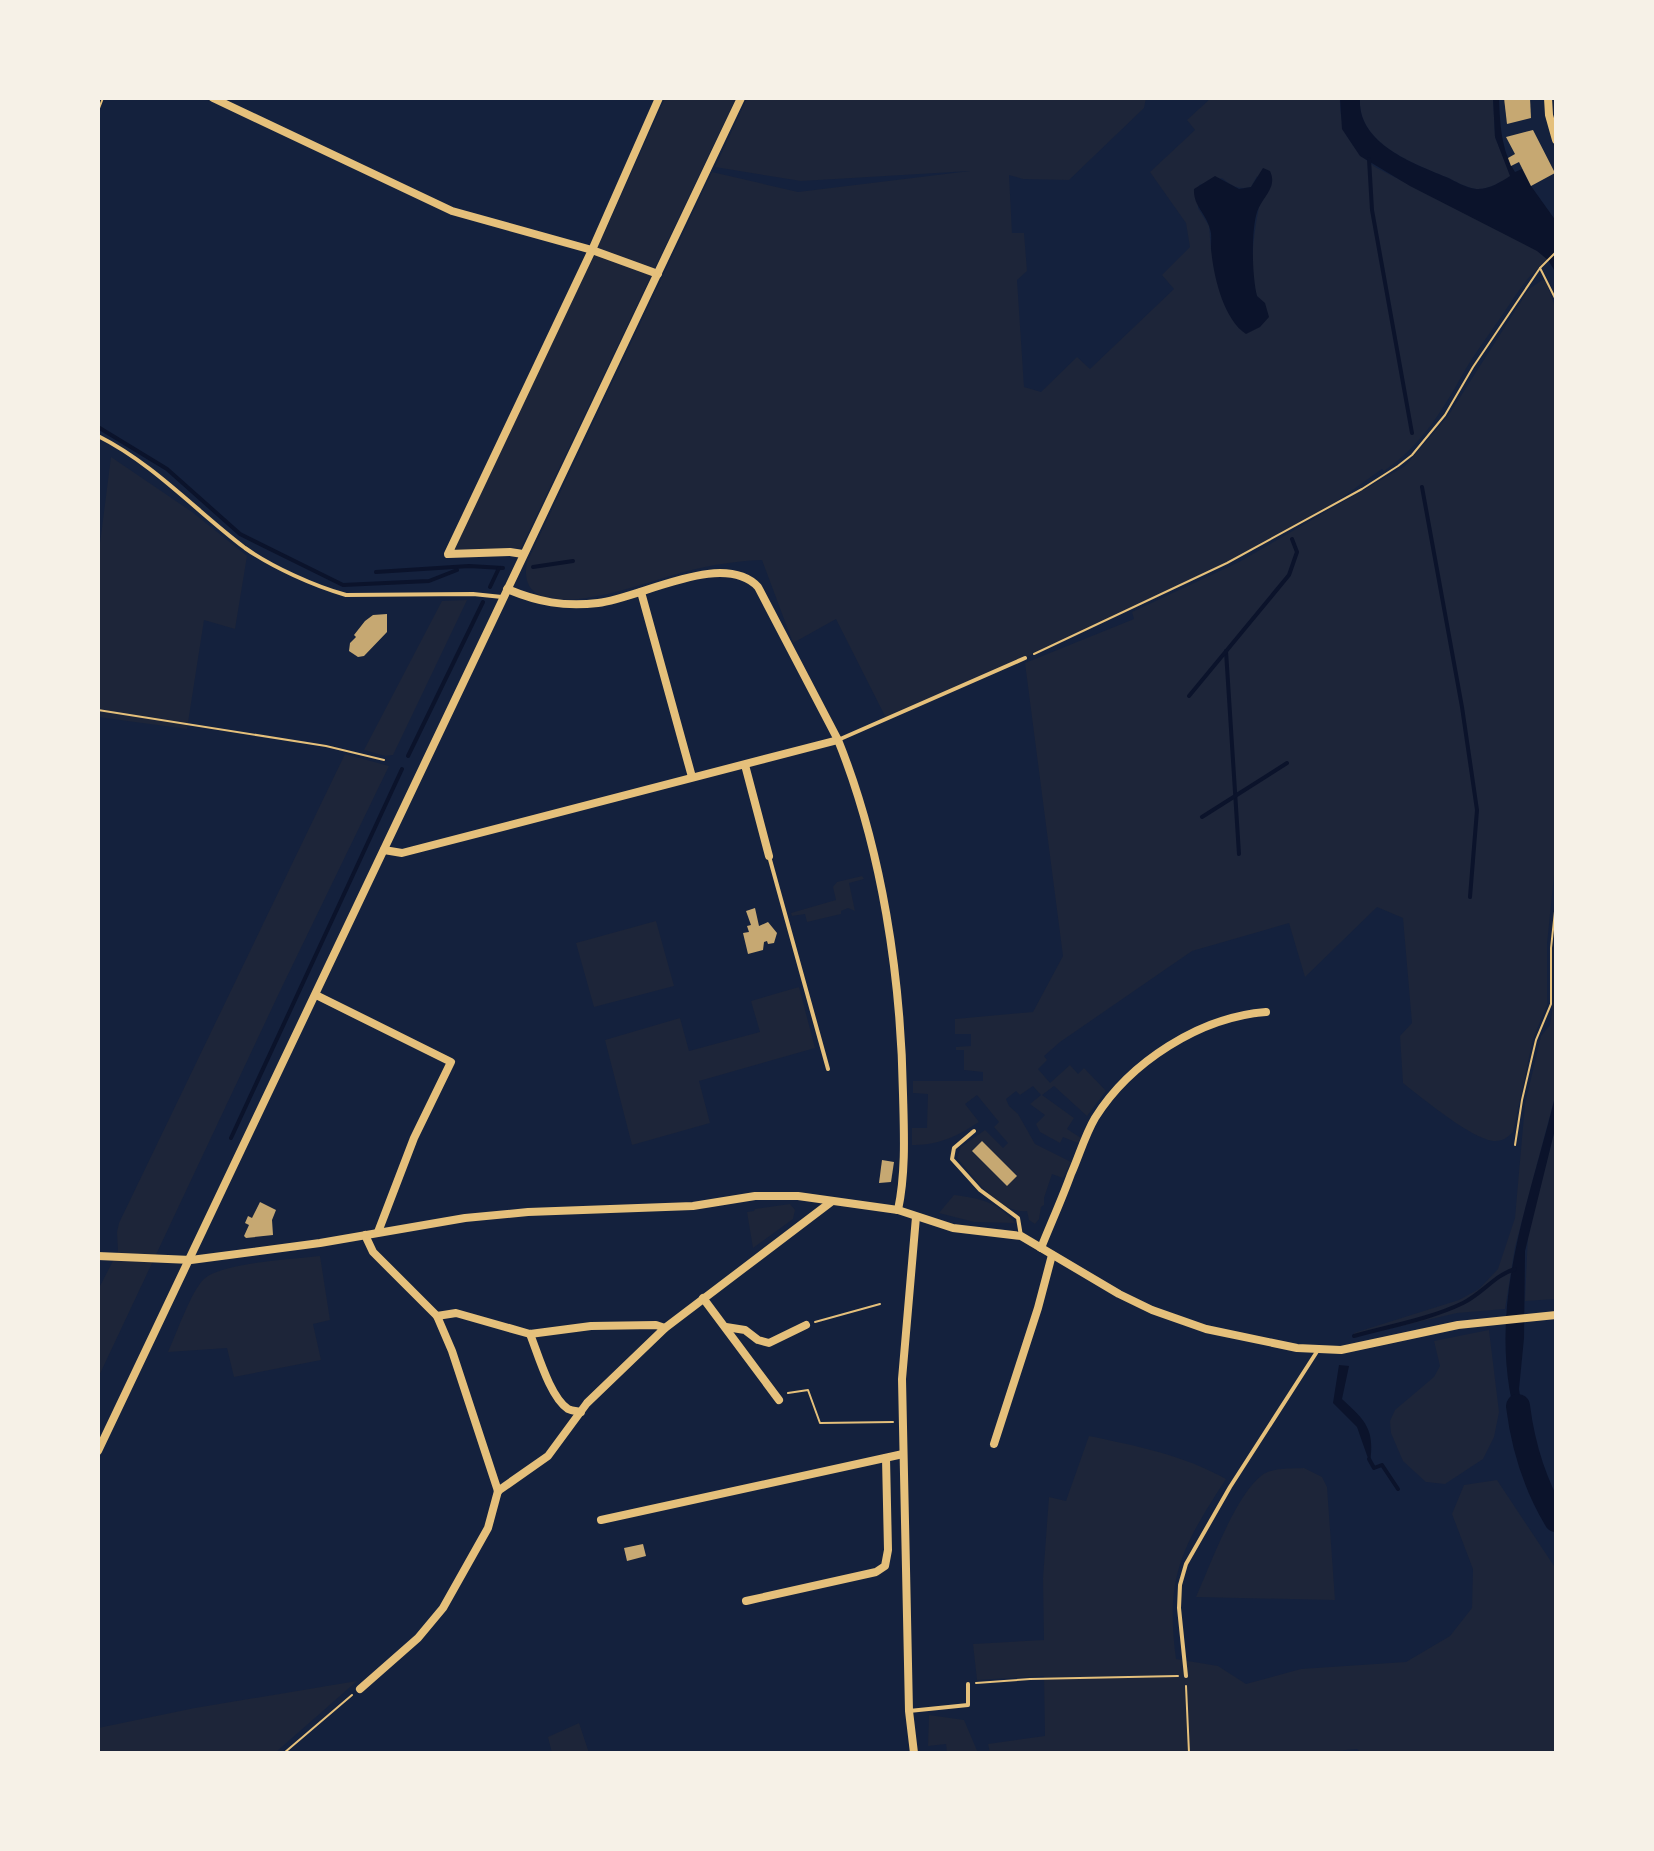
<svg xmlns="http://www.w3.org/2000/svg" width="1654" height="1851" font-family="Quicksand,sans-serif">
<rect width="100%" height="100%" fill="#14213d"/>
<g fill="#1d2539" fill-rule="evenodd">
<polygon points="665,98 736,98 521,548 452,551 598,247"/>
<path d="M747 98H1146L1144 108 1069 180 1023 179 1009 175 1012 233H1024L1027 271 1017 280 1024 387 1041 392 1077 357 1090 369 1174 289 1162 275 1190 247 1186 223 1150 172 1195 130 1187 120 1211 98H1340C1339 128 1351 149 1375 167L1538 251 1548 260C1529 273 1518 292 1505 311 1492 331 1476 351 1464 372 1442 411 1422 445 1384 471L1382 469 1333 504 1227 563 1025 658 887 720 836 619 793 643 762 560C730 561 700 567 670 576 639 585 513 632 527 562L712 172 798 192 970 171 801 181 715 167ZM1257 176C1258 186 1260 198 1259 207 1254 232 1247 278 1259 300L1227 308 1211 249 1209 226 1198 208 1199 185 1222 178C1232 186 1238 190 1251 187Z"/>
<path d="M1360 98H1493L1495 137 1511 176C1501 182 1488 190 1476 189 1467 188 1455 181 1446 177 1412 163 1357 143 1360 98Z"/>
<path d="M1542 280 1546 281 1556 310V856L1547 944V1005L1533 1039 1513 1132C1508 1137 1503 1141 1496 1141 1475 1142 1421 1097 1403 1083L1400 1036 1412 1023 1403 918 1377 907 1305 977 1289 923 1192 951 1060 1042 1044 1056 1047 1060 1038 1069 1050 1083 1070 1065 1078 1074 1084 1068 1106 1091 1087 1116 1054 1086 1042 1095 1074 1118 1067 1129 1081 1138 1078 1143 1063 1137 1060 1143 1040 1132 1036 1124 1045 1115 1030 1104 1041 1095 1033 1086 1020 1095 1016 1091 1006 1099 1009 1106 1018 1114 1035 1144 1071 1162 1063 1178 1052 1174 1044 1198V1205L1041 1207 1039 1219 1035 1224 1029 1220 1027 1211C999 1214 974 1177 957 1158L961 1147 985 1130 1003 1148 1008 1143 994 1127 999 1122 977 1095 965 1104 979 1122C958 1136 937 1146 912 1145V1128H927L928 1094 913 1093V1081H983V1072L964 1070V1050H956V1047L971 1046V1034H955V1019L1033 1012 1063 956 1025 663 1134 619 1132 612 1239 562 1405 466 1448 416 1529 289ZM982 1141 1017 1175 1007 1186 972 1152Z"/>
<polygon points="111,457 192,512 247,556 235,629 204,620 187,729 98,717 98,559"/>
<polygon points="467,600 393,755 385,756 364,750 442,601"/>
<polygon points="345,754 389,766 280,991 98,1378 98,1290 118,1251 117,1232 119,1223"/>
<polygon points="862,876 864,879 849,883 855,911 848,908 841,911 841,914 807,922 805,914 792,916 791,913 836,900 833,887 837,882"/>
<polygon points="656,921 674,986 594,1007 576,943"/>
<polygon points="1556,932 1556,1093 1515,1247 1505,1309 1457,1313 1354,1337 1354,1333 1459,1300 1479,1289 1498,1269 1515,1218 1525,1104 1541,1036 1550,1025 1554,999"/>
<polygon points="799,987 815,1048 699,1081 710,1123 632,1145 605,1040 680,1018 689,1051 760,1032 751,1001"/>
<polygon points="1556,1125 1556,1299 1525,1301 1528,1234"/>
<path d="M954 1195C979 1198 998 1202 1015 1223L974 1222 939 1213Z"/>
<polygon points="790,1204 795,1210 793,1219 753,1248 747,1212 754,1211 755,1209"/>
<path d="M320 1256 330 1320 313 1324 321 1360 234 1377 227 1348 168 1352C176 1335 191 1291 204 1279 221 1263 294 1259 320 1256Z"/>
<polygon points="1489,1330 1499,1412 1494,1437 1483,1459 1445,1484 1426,1482 1403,1461 1391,1433 1390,1421 1395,1410 1434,1377 1440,1366 1434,1341"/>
<path d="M1089 1436C1137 1446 1183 1455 1226 1479 1182 1547 1165 1576 1176 1659L1218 1666 1246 1684 1301 1669 1406 1662 1450 1636 1472 1608 1473 1569 1452 1514 1464 1485 1497 1480 1556 1569V1753H1362L1357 1749 1314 1753H990L988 1744 1045 1736 1044 1676 977 1680 973 1644 1044 1640 1043 1578 1049 1497 1066 1501Z"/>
<path d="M1304 1468 1322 1477 1327 1487 1335 1600 1196 1597C1210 1566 1235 1496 1261 1476 1272 1467 1290 1469 1304 1468Z"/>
<polygon points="357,1681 275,1753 98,1753 98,1728 195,1708"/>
<polygon points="929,1715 964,1720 978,1753 947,1753 946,1744 928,1746"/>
<polygon points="579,1723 589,1753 552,1753 548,1737"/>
</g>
<g fill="#0b132b">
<path d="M1340 98H1360C1357 143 1412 163 1446 177 1455 181 1466 188 1476 189 1488 190 1501 182 1510 176L1495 137 1493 98H1499C1500 124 1501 149 1515 172L1522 169 1531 186 1556 221V273L1548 260 1537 251 1410 186 1360 156 1342 129Z"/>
<path d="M1263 168 1270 171C1278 188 1262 197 1257 212 1251 231 1252 276 1257 296L1265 303 1269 317 1260 327 1246 334C1223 319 1213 274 1211 248 1211 241 1212 235 1210 229 1206 213 1193 206 1194 189L1215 176 1239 189 1251 187Z"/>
<path d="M1556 1093V1125L1525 1251 1524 1338 1519 1389 1524 1424 1522 1438C1480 1318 1528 1209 1556 1093Z"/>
<path d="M1339 1365 1349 1366 1342 1399C1366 1421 1375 1429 1370 1464L1357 1427 1333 1403Z"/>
</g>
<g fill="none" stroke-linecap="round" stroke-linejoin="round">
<g stroke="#0b132b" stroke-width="4">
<polyline points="1369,159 1372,210 1412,433"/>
<polyline points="98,427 167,469 240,534 343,585 429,581 457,570"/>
<polyline points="1422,487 1462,707 1477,810 1470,897"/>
<polyline points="533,567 573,561"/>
<polyline points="376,572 469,566 503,568"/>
<polyline points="490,587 499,568"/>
<polyline points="1226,651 1239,854"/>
<polyline points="1189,696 1289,575 1297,552 1292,539"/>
<polyline points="408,756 483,602"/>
<polyline points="1202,817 1287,763"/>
<polyline points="231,1138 402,769"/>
<path d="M1354 1336C1390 1326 1430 1319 1463 1303 1483 1293 1495 1275 1515 1269"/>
<polyline points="1369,1459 1374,1468 1382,1465 1398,1489"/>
</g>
<path stroke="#0b132b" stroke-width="24" d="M1518 1406C1523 1446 1535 1485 1556 1520"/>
</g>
<g fill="#c6a872">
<polygon points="1504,98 1530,98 1531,118 1507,124"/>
<polygon points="1533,130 1555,173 1531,186 1519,162 1511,166 1508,158 1515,154 1506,137"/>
<polygon points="387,614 387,632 364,656 358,657 349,651 350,643 356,637 354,635 365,621 373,615"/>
<polygon points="755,908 759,926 768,922 777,933 774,943 768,944 767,941 764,942 763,950 748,954 743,933 749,932 747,926 751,925 746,911"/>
<polygon points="982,1141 1017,1176 1007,1186 972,1151"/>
<polygon points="882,1160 894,1162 891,1182 879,1183"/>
<polygon points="260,1202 276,1210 272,1220 273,1235 246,1238 244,1236 249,1225 245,1223 248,1216 252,1218"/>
<polygon points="643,1544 646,1556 627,1561 624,1548"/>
</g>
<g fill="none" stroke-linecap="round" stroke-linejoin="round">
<g stroke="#e5c07b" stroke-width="2">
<polyline points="98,111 103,98"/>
<polyline points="1556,252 1540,268 1556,300"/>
<polyline points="1034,654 1227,563 1362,489 1398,466 1412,455 1445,415 1473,367 1540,268"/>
<polyline points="98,710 326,746 384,760"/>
<polyline points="1515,1145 1522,1100 1536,1040 1551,1004 1551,948 1556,902"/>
<polyline points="815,1322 880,1304"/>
<polyline points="788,1393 808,1390 820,1423 893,1422"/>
<polyline points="976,1683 1030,1679 1178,1676"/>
<polyline points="1186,1686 1189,1753"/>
<polyline points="284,1753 352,1695"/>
</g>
<g stroke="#e5c07b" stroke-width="4">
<path d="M98 436C154 464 196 511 245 548 272 567 314 586 346 595L473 594 502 597"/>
<polyline points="838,740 1025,658"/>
<polyline points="769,856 828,1069"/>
<polyline points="974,1131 954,1148 952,1159 980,1190 1018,1218 1021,1236"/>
<polyline points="1186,1676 1179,1608 1180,1585 1186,1564 1230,1487 1318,1350"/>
<polyline points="909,1711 968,1705 968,1684"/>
</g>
<g stroke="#e5c07b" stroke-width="8">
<polyline points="213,98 452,211 592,250 658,274"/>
<polyline points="1548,98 1549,115 1556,140"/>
<polyline points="523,554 510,552 448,554 592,250 659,98"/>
<path d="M507 589C538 602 564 607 598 603 641 598 723 550 758 587L838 740C882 849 901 977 903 1094 904 1132 906 1172 898 1210"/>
<polyline points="641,592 692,777"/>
<polyline points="745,765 769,856"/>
<polyline points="384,850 402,853 838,740"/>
<polyline points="316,995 451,1062 414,1138 378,1232"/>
<polyline points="365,1235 373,1252 437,1316 452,1351 498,1491"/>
<path d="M1041 1248C1051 1223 1062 1199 1071 1174 1079 1156 1085 1135 1095 1118 1130 1062 1200 1017 1266 1012"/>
<polyline points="98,1256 191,1260 320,1243 465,1218 528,1212 693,1206 755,1196 798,1196 898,1210 953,1228 1021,1236 1119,1294 1152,1310 1206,1329 1297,1348 1341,1350 1458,1325 1556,1315"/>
<polyline points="703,1298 779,1400"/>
<polyline points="437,1316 456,1313 530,1334 591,1326 656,1325 665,1328"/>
<polyline points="726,1327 745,1330 758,1340 769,1343 806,1325"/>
<path d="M530 1334C538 1354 550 1397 568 1409 572 1411 576 1411 581 1412"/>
<polyline points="994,1444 1038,1308 1052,1255"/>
<polyline points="98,1451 741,98"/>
<polyline points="498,1491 548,1456 587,1403 665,1328 831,1202"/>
<polyline points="601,1520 903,1454"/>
<polyline points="746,1601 876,1572 885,1566 888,1550 886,1458"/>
<polyline points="360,1689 418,1638 443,1608 488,1528 498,1491"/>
<polyline points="914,1753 909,1711 902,1379 916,1217"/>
</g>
</g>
<rect width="1654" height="1851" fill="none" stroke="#f6f1e7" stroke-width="200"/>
</svg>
